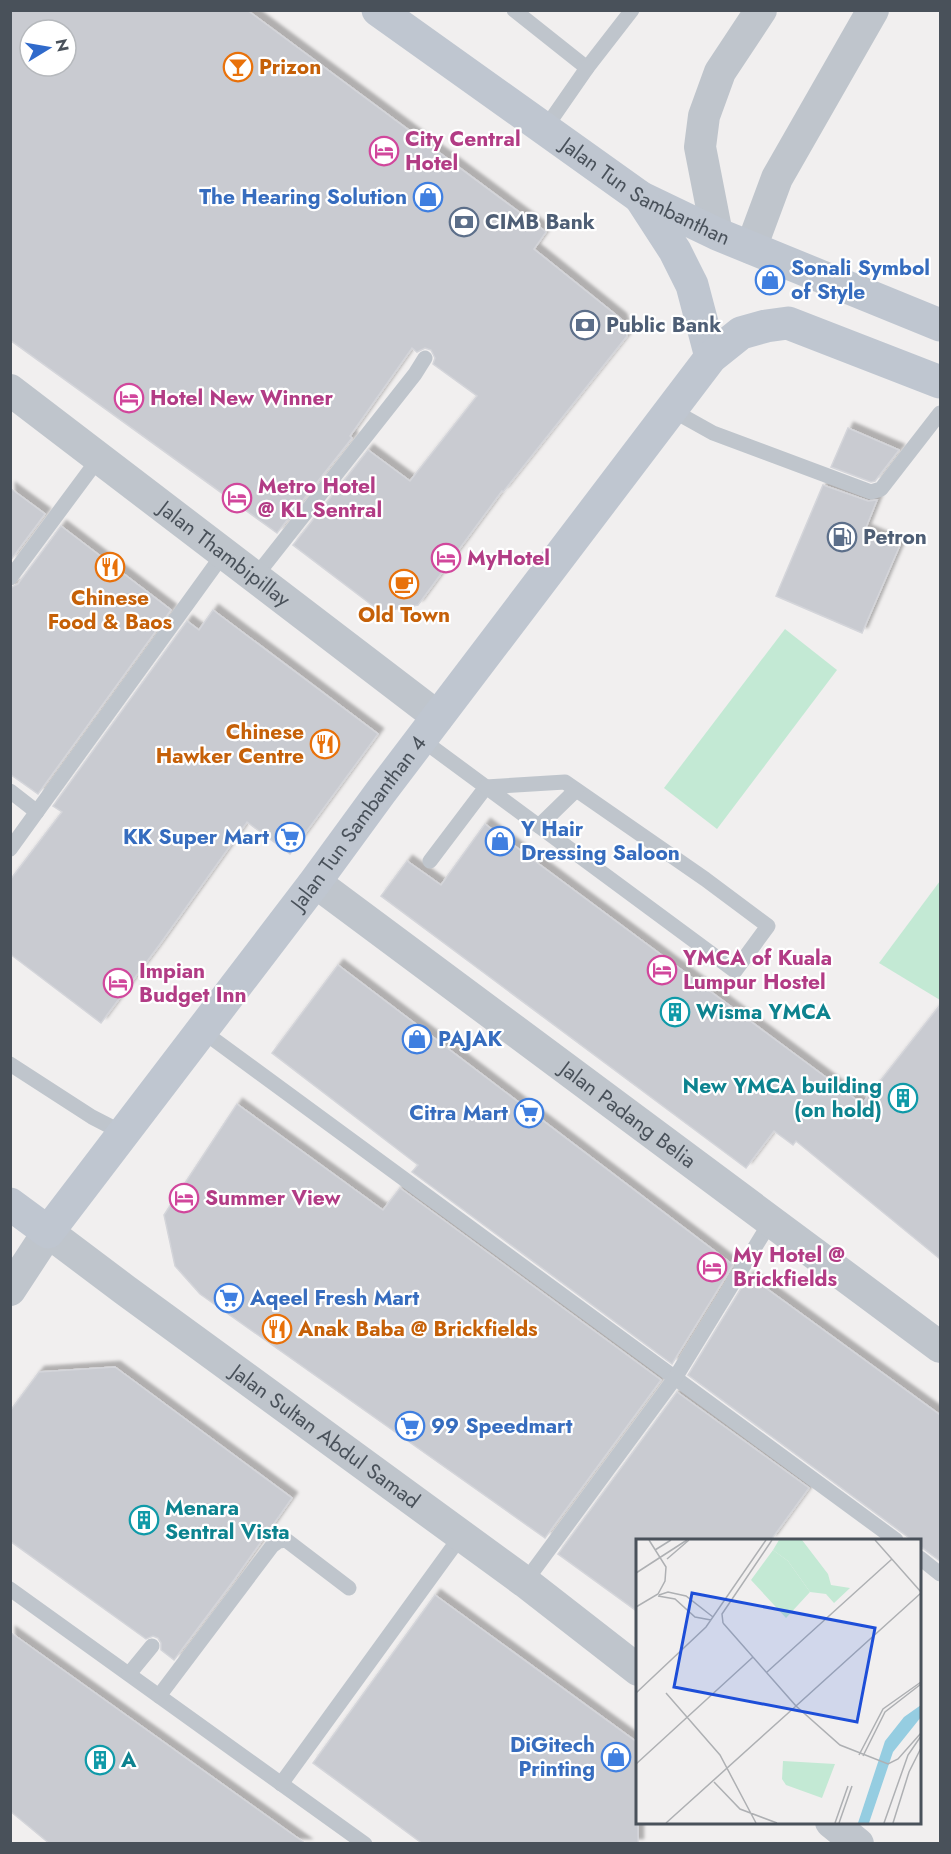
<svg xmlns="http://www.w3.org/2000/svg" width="951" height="1854" font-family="Jost,sans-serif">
<defs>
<filter id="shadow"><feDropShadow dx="5.5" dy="-5.5" stdDeviation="1.5" flood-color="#0004"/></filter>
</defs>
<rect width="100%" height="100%" fill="#f1efef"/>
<g fill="#c3e9d4">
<polygon points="785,629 837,670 717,829 664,788"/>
<polygon points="940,881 940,1000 879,963"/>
</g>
<g fill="#c9cbd1" stroke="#d4d5da" stroke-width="1.5" fill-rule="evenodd" filter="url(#shadow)">
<path d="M10 10H247L546 232 534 249 621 319 627 336 503 492 502 491 418 605 381 612 293 545 368 450 410 481 477 396 433 364 435 358 431 350 425 348 417 352 412 348 350 436 352 438 277 533 10 340ZM30 30H66V66H30Z"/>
<polygon points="848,428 899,450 875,481 871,482 831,467"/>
<polygon points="823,485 868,501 877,500 865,530 900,545 862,633 776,596"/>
<polygon points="10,488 45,514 10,561"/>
<polygon points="61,526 171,610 38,794 10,774 10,588 18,584"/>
<polygon points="213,610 378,734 290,854 247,822 160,944 101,1023 10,954 10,880 62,812 53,806 187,621 199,630"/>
<polygon points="485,824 862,1104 940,1005 940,1259 796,1141 793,1145 774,1131 746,1168 381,896 407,861 441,885"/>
<polygon points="338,965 733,1265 672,1364 412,1172 418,1165 272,1053"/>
<polygon points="237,1104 383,1210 400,1188 661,1380 545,1538 200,1294 175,1266 164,1215"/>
<polygon points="748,1277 751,1279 752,1278 940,1415 940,1561 920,1546 920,1540 912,1540 688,1375"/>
<polygon points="115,1367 292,1498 234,1580 174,1660 161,1650 161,1643 158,1638 153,1636 146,1639 10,1541 10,1411 39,1372"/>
<polygon points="677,1392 809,1488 771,1540 638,1540 638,1612 558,1554"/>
<polygon points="435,1595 638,1743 638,1844 423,1844 313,1763"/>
<polygon points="10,1632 306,1844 50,1844 10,1811"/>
</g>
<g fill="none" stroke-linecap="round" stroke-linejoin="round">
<g stroke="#bfc5cc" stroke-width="15">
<polyline points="514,10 587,68"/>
<polyline points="544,130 587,68 632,10"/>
<polyline points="670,409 713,433 871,492 881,489 940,413"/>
<polyline points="255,577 415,374 425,358"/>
<polyline points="10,578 99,458"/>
<polyline points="421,739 486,787 430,861"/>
<polygon points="565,782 705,879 768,926 735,971 486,787"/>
<polyline points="10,791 37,812"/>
<polyline points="539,826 576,790"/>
<polyline points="10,849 224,553"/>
<polyline points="201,1030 896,1540"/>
<polyline points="10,1064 92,1117 123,1133"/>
<polyline points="920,1558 940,1574"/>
<polyline points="525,1582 675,1378 771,1221"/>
<polyline points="10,1589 365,1844"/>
<polyline points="129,1674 152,1646"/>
<polyline points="159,1696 272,1546 279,1541 286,1540 349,1588"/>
<polyline points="281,1784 461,1536"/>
</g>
<g stroke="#bfc5cc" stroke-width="32">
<polyline points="717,234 700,147 704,116 720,72 761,10"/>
<polyline points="751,248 777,178 873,10"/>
<path id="s1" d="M10 390 438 717"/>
<path id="s2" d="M315 882 940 1347"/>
<path id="s3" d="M10 1290 48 1232 125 1290 525 1582 638 1670"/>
<polyline points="831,1822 858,1844"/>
</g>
<g stroke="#bfc6d0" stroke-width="33">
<path id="s4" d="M378 10 640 197 717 234 940 325"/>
<polyline points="640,197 675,251 692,285 711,357"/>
<path id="s5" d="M10 1204 48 1232 315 882 380 793 711 357 741 333 766 326 788 323 940 382"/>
</g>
</g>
<defs>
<g id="bar-ring" transform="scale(1.5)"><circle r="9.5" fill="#fff" stroke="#e8710a" stroke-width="1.5"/><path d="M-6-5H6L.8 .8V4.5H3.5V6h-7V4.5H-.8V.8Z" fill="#e8710a"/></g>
<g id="hotel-ring" transform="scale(1.5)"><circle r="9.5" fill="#fff" stroke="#d1479c" stroke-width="1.5"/><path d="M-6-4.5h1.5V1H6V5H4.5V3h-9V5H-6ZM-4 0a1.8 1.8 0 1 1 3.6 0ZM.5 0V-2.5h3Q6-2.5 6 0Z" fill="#d1479c"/></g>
<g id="shop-ring" transform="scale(1.5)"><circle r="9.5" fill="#fff" stroke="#3f7fe0" stroke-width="1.5"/><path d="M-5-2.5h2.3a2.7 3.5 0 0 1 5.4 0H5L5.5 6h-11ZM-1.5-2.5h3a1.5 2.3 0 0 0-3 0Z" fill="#3f7fe0"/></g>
<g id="bank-ring" transform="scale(1.5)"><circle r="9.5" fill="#fff" stroke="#5c6f8a" stroke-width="1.5"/><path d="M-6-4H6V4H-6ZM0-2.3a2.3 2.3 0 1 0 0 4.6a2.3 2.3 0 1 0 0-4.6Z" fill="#5c6f8a"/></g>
<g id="fuel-ring" transform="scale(1.5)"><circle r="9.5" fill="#fff" stroke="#5c6f8a" stroke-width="1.5"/><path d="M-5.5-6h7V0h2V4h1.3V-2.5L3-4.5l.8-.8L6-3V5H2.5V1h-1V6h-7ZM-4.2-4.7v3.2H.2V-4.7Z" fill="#5c6f8a"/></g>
<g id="restaurant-ring" transform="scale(1.5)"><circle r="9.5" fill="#fff" stroke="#e8710a" stroke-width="1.5"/><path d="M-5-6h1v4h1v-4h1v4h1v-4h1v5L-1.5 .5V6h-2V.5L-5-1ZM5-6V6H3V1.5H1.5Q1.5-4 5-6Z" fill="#e8710a"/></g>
<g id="cafe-ring" transform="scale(1.5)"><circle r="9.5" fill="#fff" stroke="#e8710a" stroke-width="1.5"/><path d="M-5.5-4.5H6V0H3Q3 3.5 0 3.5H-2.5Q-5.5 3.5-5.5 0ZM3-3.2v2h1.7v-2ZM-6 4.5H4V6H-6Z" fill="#e8710a"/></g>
<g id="supermarket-ring" transform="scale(1.5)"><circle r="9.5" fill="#fff" stroke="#3f7fe0" stroke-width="1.5"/><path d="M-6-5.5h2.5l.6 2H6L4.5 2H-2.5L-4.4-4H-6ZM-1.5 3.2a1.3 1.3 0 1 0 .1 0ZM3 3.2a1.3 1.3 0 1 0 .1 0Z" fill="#3f7fe0"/></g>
<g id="building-ring" transform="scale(1.5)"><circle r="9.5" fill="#fff" stroke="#0f9aa8" stroke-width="1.5"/><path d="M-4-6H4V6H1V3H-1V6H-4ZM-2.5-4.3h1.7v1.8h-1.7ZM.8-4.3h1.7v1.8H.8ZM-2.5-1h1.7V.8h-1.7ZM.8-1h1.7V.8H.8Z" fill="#0f9aa8"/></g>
</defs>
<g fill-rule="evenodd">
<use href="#bar-ring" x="238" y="67"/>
<use href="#hotel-ring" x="384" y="151"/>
<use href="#shop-ring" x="428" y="197"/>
<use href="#bank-ring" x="464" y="222"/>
<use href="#shop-ring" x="770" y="280"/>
<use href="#bank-ring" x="585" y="325"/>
<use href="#hotel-ring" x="129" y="398"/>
<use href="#hotel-ring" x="237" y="498"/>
<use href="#fuel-ring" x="842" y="537"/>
<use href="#hotel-ring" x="446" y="558"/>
<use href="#restaurant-ring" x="110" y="567"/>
<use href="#cafe-ring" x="404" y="584"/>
<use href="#restaurant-ring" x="325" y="744"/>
<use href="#supermarket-ring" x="290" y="837"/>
<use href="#shop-ring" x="500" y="841"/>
<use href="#hotel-ring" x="662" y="970"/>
<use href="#hotel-ring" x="118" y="983"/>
<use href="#building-ring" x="675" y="1012"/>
<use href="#shop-ring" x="417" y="1039"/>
<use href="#building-ring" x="903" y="1098"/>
<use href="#supermarket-ring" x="529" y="1113"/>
<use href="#hotel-ring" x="184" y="1198"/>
<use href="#hotel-ring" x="712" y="1267"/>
<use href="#supermarket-ring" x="229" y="1298"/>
<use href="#restaurant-ring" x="277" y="1329"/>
<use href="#supermarket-ring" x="410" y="1426"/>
<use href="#building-ring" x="144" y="1520"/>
<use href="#shop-ring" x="616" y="1757"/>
<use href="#building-ring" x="100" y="1760"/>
</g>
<g text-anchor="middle" stroke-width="4.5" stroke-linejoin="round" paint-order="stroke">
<g font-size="21" font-weight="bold" fill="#c56008" stroke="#fff" text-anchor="start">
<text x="259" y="74">Prizon</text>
<text x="110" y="605" text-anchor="middle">Chinese<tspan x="110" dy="24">Food &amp; Baos</tspan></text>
<text x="404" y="622" text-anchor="middle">Old Town</text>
<text x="304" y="739" text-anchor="end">Chinese<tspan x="304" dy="24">Hawker Centre</tspan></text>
<text x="298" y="1336">Anak Baba @ Brickfields</text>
</g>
<g font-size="21" font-weight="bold" fill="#b23c85" stroke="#fff" text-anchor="start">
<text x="405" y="146">City Central<tspan x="405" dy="24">Hotel</tspan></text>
<text x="150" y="405">Hotel New Winner</text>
<text x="258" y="493">Metro Hotel<tspan x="258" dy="24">@ KL Sentral</tspan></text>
<text x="467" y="565">MyHotel</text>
<text x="683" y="965">YMCA of Kuala<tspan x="683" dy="24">Lumpur Hostel</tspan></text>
<text x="139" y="978">Impian<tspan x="139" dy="24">Budget Inn</tspan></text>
<text x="205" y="1205">Summer View</text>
<text x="733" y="1262">My Hotel @<tspan x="733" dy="24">Brickfields</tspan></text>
</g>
<g font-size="21" fill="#49515a" stroke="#fff">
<text dy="7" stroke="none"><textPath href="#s4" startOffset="324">Jalan Tun Sambanthan</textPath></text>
<text dy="7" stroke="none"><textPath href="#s1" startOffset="270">Jalan Thambipillay</textPath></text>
<text dy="7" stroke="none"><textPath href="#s5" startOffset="561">Jalan Tun Sambanthan 4</textPath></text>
<text dy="7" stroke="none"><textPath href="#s2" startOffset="390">Jalan Padang Belia</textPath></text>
<text dy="7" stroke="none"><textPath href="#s3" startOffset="414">Jalan Sultan Abdul Samad</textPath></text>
</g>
<g font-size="21" font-weight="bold" fill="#366cbe" stroke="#fff" text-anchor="start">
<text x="407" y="204" text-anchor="end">The Hearing Solution</text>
<text x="791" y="275">Sonali Symbol<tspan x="791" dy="24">of Style</tspan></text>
<text x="521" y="836">Y Hair<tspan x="521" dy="24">Dressing Saloon</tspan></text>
<text x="269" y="844" text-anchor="end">KK Super Mart</text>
<text x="438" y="1046">PAJAK</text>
<text x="508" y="1120" text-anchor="end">Citra Mart</text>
<text x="250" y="1305">Aqeel Fresh Mart</text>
<text x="431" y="1433">99 Speedmart</text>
<text x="595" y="1752" text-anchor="end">DiGitech<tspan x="595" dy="24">Printing</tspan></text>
</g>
<g font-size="21" font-weight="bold" fill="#4e5e75" stroke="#fff" text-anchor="start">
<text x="485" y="229">CIMB Bank</text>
<text x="606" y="332">Public Bank</text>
<text x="863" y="544">Petron</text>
</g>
<g font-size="21" font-weight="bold" fill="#0d838f" stroke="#fff" text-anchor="start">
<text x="696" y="1019">Wisma YMCA</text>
<text x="882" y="1093" text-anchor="end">New YMCA building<tspan x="882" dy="24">(on hold)</tspan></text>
<text x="165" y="1515">Menara<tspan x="165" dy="24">Sentral Vista</tspan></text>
<text x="121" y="1767">A</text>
</g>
</g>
<g transform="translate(636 1539)">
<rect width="285" height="285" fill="#f1efef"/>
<path d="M143 1H166L192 35 195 46 214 49 198 64 190 55 174 53 152 22 137 11Z" fill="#c3e9d4"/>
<path d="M137 11 152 22 174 53 150 79 115 41ZM147 222 199 225 186 259 150 246 146 240Z" fill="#c3e9d4"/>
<path d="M285 166V178L257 213 233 284H222L249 202 268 178Z" fill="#95cde1"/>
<path fill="none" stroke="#aeb0b3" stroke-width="1.5" d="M239 1 285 53M19 11 35 1M31 20 53 1M0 34 51 1M285 54 160 167 204 206 252 225 262 220 285 194M23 56 32 53 50 57 77 78M22 57 39 60 59 78 75 81M0 68 22 55 29 42 30 28 13 1M87 84 86 75 136 1M131 133 256 20M0 154 70 88 130 1M30 154 84 216 120 284M223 216 247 170 285 143M227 217 249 173 285 145M0 225 117 118M78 243 104 270 141 284M30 284 160 167 87 84M199 284 212 247M203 284 216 247M248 284 272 216 285 197M257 284 273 233 285 209"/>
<path fill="#1d4ed8" fill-opacity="0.15" stroke="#1d4ed8" stroke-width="3" d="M56 54 239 89 221 183 38 148Z"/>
<rect width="285" height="285" fill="none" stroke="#49515a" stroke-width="3"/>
</g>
<rect width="951" height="1854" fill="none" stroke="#49515a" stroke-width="24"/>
<g transform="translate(48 48) rotate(79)"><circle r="28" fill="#ffffff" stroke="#b6b9bd" stroke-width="1.5"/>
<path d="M0-4.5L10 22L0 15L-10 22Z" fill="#306acb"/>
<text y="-9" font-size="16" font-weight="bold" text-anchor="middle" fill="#49515a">N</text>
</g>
</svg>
